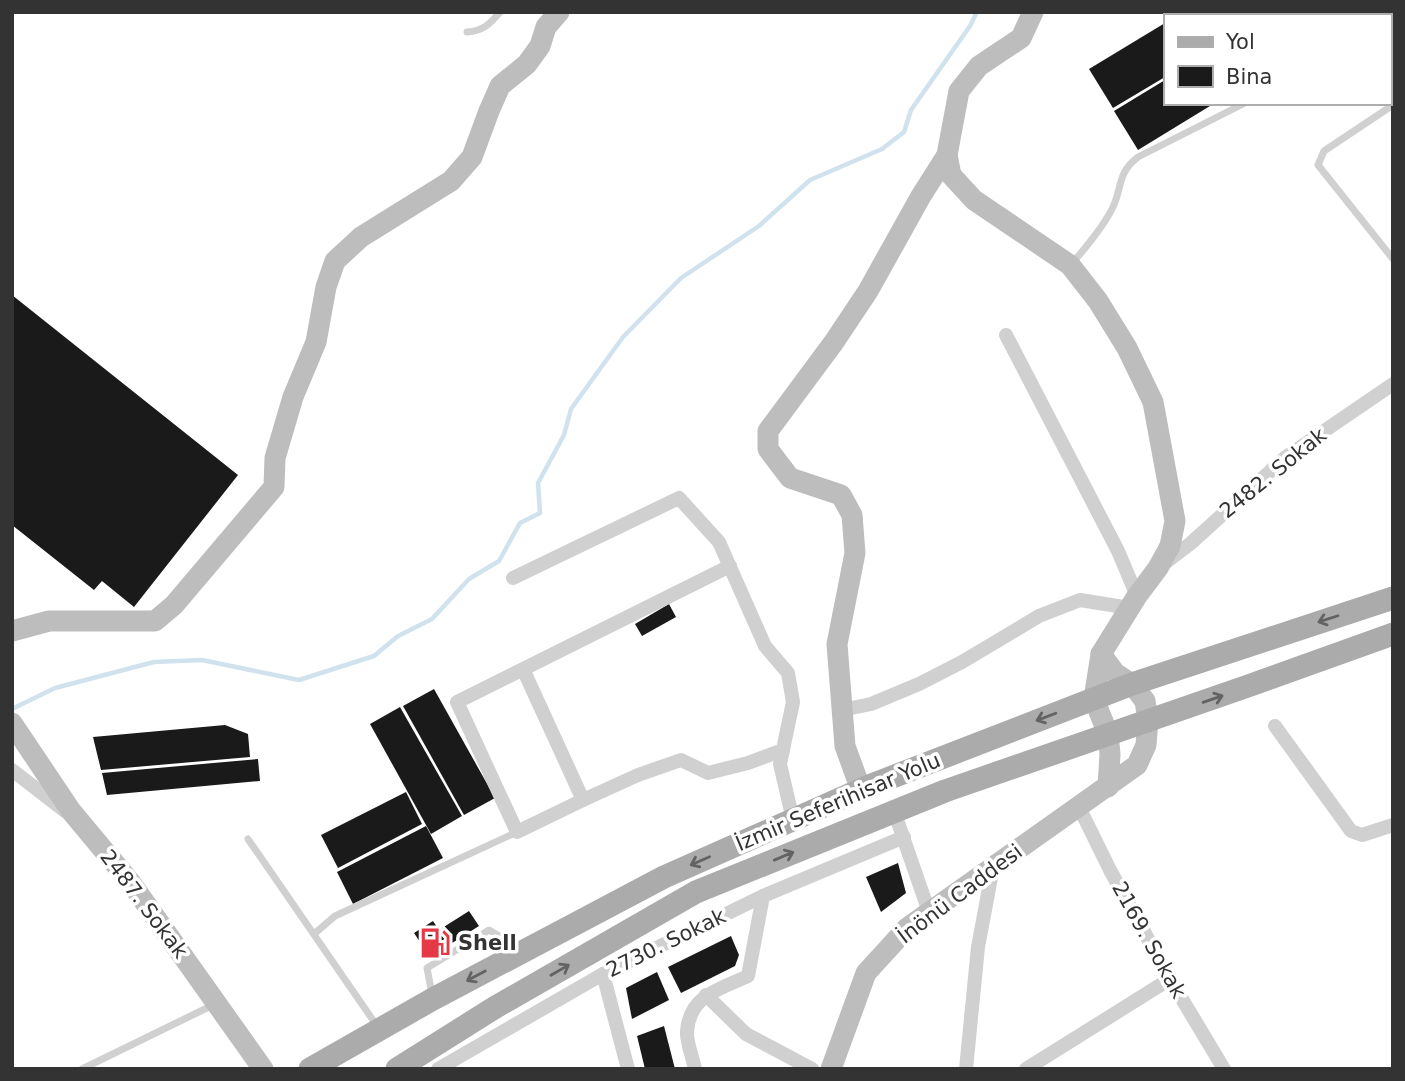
<svg xmlns="http://www.w3.org/2000/svg" width="1405" height="1081" font-family="'DejaVu Sans',sans-serif">
<rect width="100%" height="100%" fill="#fff"/>
<g fill="none" stroke-linecap="round" stroke-linejoin="round">
<polyline stroke="#cfe2ee" stroke-width="4.5" points="12,709 55,688 154,662 202,660 299,680 374,656 398,636 432,619 469,579 499,561 520,523 540,513 538,483 564,435 571,409 623,337 681,278 759,226 810,180 882,149 904,132 911,110 970,26 977,12"/>
</g>
<g fill="#1a1a1a">
<polygon points="1242,12 1264,12 1257,16 1243,16"/>
<polygon points="1268,12 1312,12 1314,16 1261,16"/>
<polygon points="1165,23 1165,77 1113,108 1089,69"/>
<polygon points="1165,80 1165,103 1208,103 1210,106 1138,150 1114,111"/>
<polygon points="12,295 238,475 134,607 102,581 94,590 12,525"/>
<polygon points="669,604 676,617 642,636 635,624"/>
<polygon points="434,689 495,798 464,815 403,706"/>
<polygon points="400,707 462,816 431,834 370,724"/>
<polygon points="225,725 248,734 250,757 101,770 93,737"/>
<polygon points="258,759 260,781 107,795 102,773"/>
<polygon points="406,792 422,824 338,868 321,835"/>
<polygon points="426,826 443,858 353,904 337,872"/>
<polygon points="898,863 906,893 881,912 866,877"/>
<polygon points="469,911 479,926 430,957 414,933 433,921 439,930"/>
<polygon points="731,936 739,955 735,966 681,993 668,967"/>
<polygon points="657,972 669,1000 632,1019 626,988"/>
<polygon points="664,1026 675,1069 645,1069 637,1036"/>
</g>
<g fill="none" stroke-linecap="round" stroke-linejoin="round">
<g stroke="#d0d0d0" stroke-width="7">
<path d="M467 32C483 31 490 24 500 12"/>
<polyline points="1393,105 1324,151 1318,165 1393,259"/>
<path d="M1073 262C1085 249 1104 225 1112 209 1123 188 1116 174 1138 157L1245 103"/>
<polyline points="248,839 377,1026"/>
<polyline points="314,934 335,916 517,832"/>
<polyline points="432,994 427,968 489,930 520,948"/>
<polyline points="82,1069 213,1005"/>
</g>
<g stroke="#d0d0d0" stroke-width="14">
<polyline points="1006,335 1118,551 1137,596"/>
<polyline points="1165,563 1191,543 1286,457 1393,384"/>
<polyline points="513,578 679,498 719,542 765,646 788,673 793,702 780,764 793,820"/>
<polyline points="523,669 583,800 517,832 457,702 730,566"/>
<polyline points="842,710 871,704 919,684 962,662 1039,616 1080,600 1130,608"/>
<polyline points="1275,726 1351,831 1362,835 1393,825"/>
<polyline points="12,770 65,811"/>
<polyline points="583,800 638,775 681,760 708,773 748,763 783,750"/>
<polyline points="1079,807 1110,870 1170,979 1224,1069"/>
<polyline points="894,811 929,912"/>
<polyline points="603,974 628,1069"/>
<polyline points="706,995 746,1034 812,1069"/>
<polyline points="438,1069 603,974 763,896 904,837"/>
<path d="M695 1069C693 1058 686 1042 687 1031 690 995 720 989 748 976L763 896"/>
<polyline points="966,1069 978,947 993,867"/>
<polyline points="1026,1069 1170,979"/>
</g>
<g stroke="#bdbdbd" stroke-width="21">
<polyline points="1033,12 1021,38 979,66 959,91 947,155 951,175 974,200 1070,265 1098,301 1127,348 1153,402 1175,521 1170,546 1158,568 1137,596 1101,654 1094,699 1108,734 1110,754 1108,787"/>
<polyline points="12,631 49,621 155,621 174,605 274,487 275,458 293,397 316,342 326,287 335,261 361,237 451,181 472,157 489,111 500,86 527,64 540,46 546,27 559,12"/>
<polyline points="12,723 71,811 131,883 263,1069"/>
<polyline points="861,790 845,746 837,644 855,553 852,515 841,495 790,478 768,449 768,431 834,342 868,291 921,196 947,155"/>
<polyline points="831,1069 866,973 907,928 1137,765 1146,745 1148,720 1145,701 1132,684 1115,673 1101,654"/>
</g>
<g stroke="#ababab" stroke-width="23">
<polyline points="310,1069 433,999 664,877 869,786 1132,684 1393,598"/>
<polyline points="397,1069 494,1008 696,892 945,791 1248,686 1393,634"/>
</g>
</g>
<defs><path id="oneway-shaft" d="M-6 0H5M1.5-3L5.5 0L1.5 3" fill="none" stroke-width="1.6" stroke-linecap="round" stroke-linejoin="round" transform="scale(1.75)"/></defs>
<g stroke="#636363">
<use href="#oneway-shaft" transform="translate(1328 619) rotate(162)"/>
<use href="#oneway-shaft" transform="translate(1213 699) rotate(-19)"/>
<use href="#oneway-shaft" transform="translate(1046 717) rotate(159)"/>
<use href="#oneway-shaft" transform="translate(784 856) rotate(-23)"/>
<use href="#oneway-shaft" transform="translate(700 861) rotate(156)"/>
<use href="#oneway-shaft" transform="translate(560 970) rotate(-30)"/>
<use href="#oneway-shaft" transform="translate(476 976) rotate(152)"/>
</g>
<defs>
<g id="fuel-bare" transform="scale(2.415)"><path d="M-5.5-6h7V0h2V4h1.3V-2.5L3-4.5l.8-.8L6-3V5H2.5V1h-1V6h-7ZM-4.2-4.7v3.2H.2V-4.7Z" fill="#e63946" stroke="#fff" stroke-width="2.5" paint-order="stroke"/></g>
</defs>
<g fill-rule="evenodd">
<use href="#fuel-bare" x="435" y="943"/>
</g>
<g text-anchor="middle" stroke-width="7" stroke-linejoin="round" paint-order="stroke">
<g font-size="21" fill="#333" stroke="#fff">
<text transform="translate(1273 473) rotate(-39)" y="7">2482. Sokak</text>
<text transform="translate(838 802) rotate(-23)" y="7">İzmir Seferihisar Yolu</text>
<text transform="translate(960 894) rotate(-37)" y="7">İnönü Caddesi</text>
<text transform="translate(144 904) rotate(53)" y="7">2487. Sokak</text>
<text transform="translate(1149 940) rotate(61)" y="7">2169. Sokak</text>
<text transform="translate(666 943) rotate(-26)" y="7">2730. Sokak</text>
</g>
<g font-size="21" font-weight="bold" fill="#333" stroke="#fff" text-anchor="start">
<text x="458" y="950">Shell</text>
</g>
</g>
<rect width="1405" height="1081" fill="none" stroke="#333333" stroke-width="28"/>
<rect x="1164" y="14" width="228" height="91" fill="#ffffff" stroke="#adadad" stroke-width="2"/>
<rect x="1178" y="37" width="35" height="10" fill="#ababab" stroke="#adadad" stroke-width="2"/>
<text x="1226" y="49" font-size="21" fill="#333333">Yol</text>
<rect x="1178" y="66" width="35" height="21" fill="#1a1a1a" stroke="#adadad" stroke-width="2"/>
<text x="1226" y="84" font-size="21" fill="#333333">Bina</text>
</svg>
